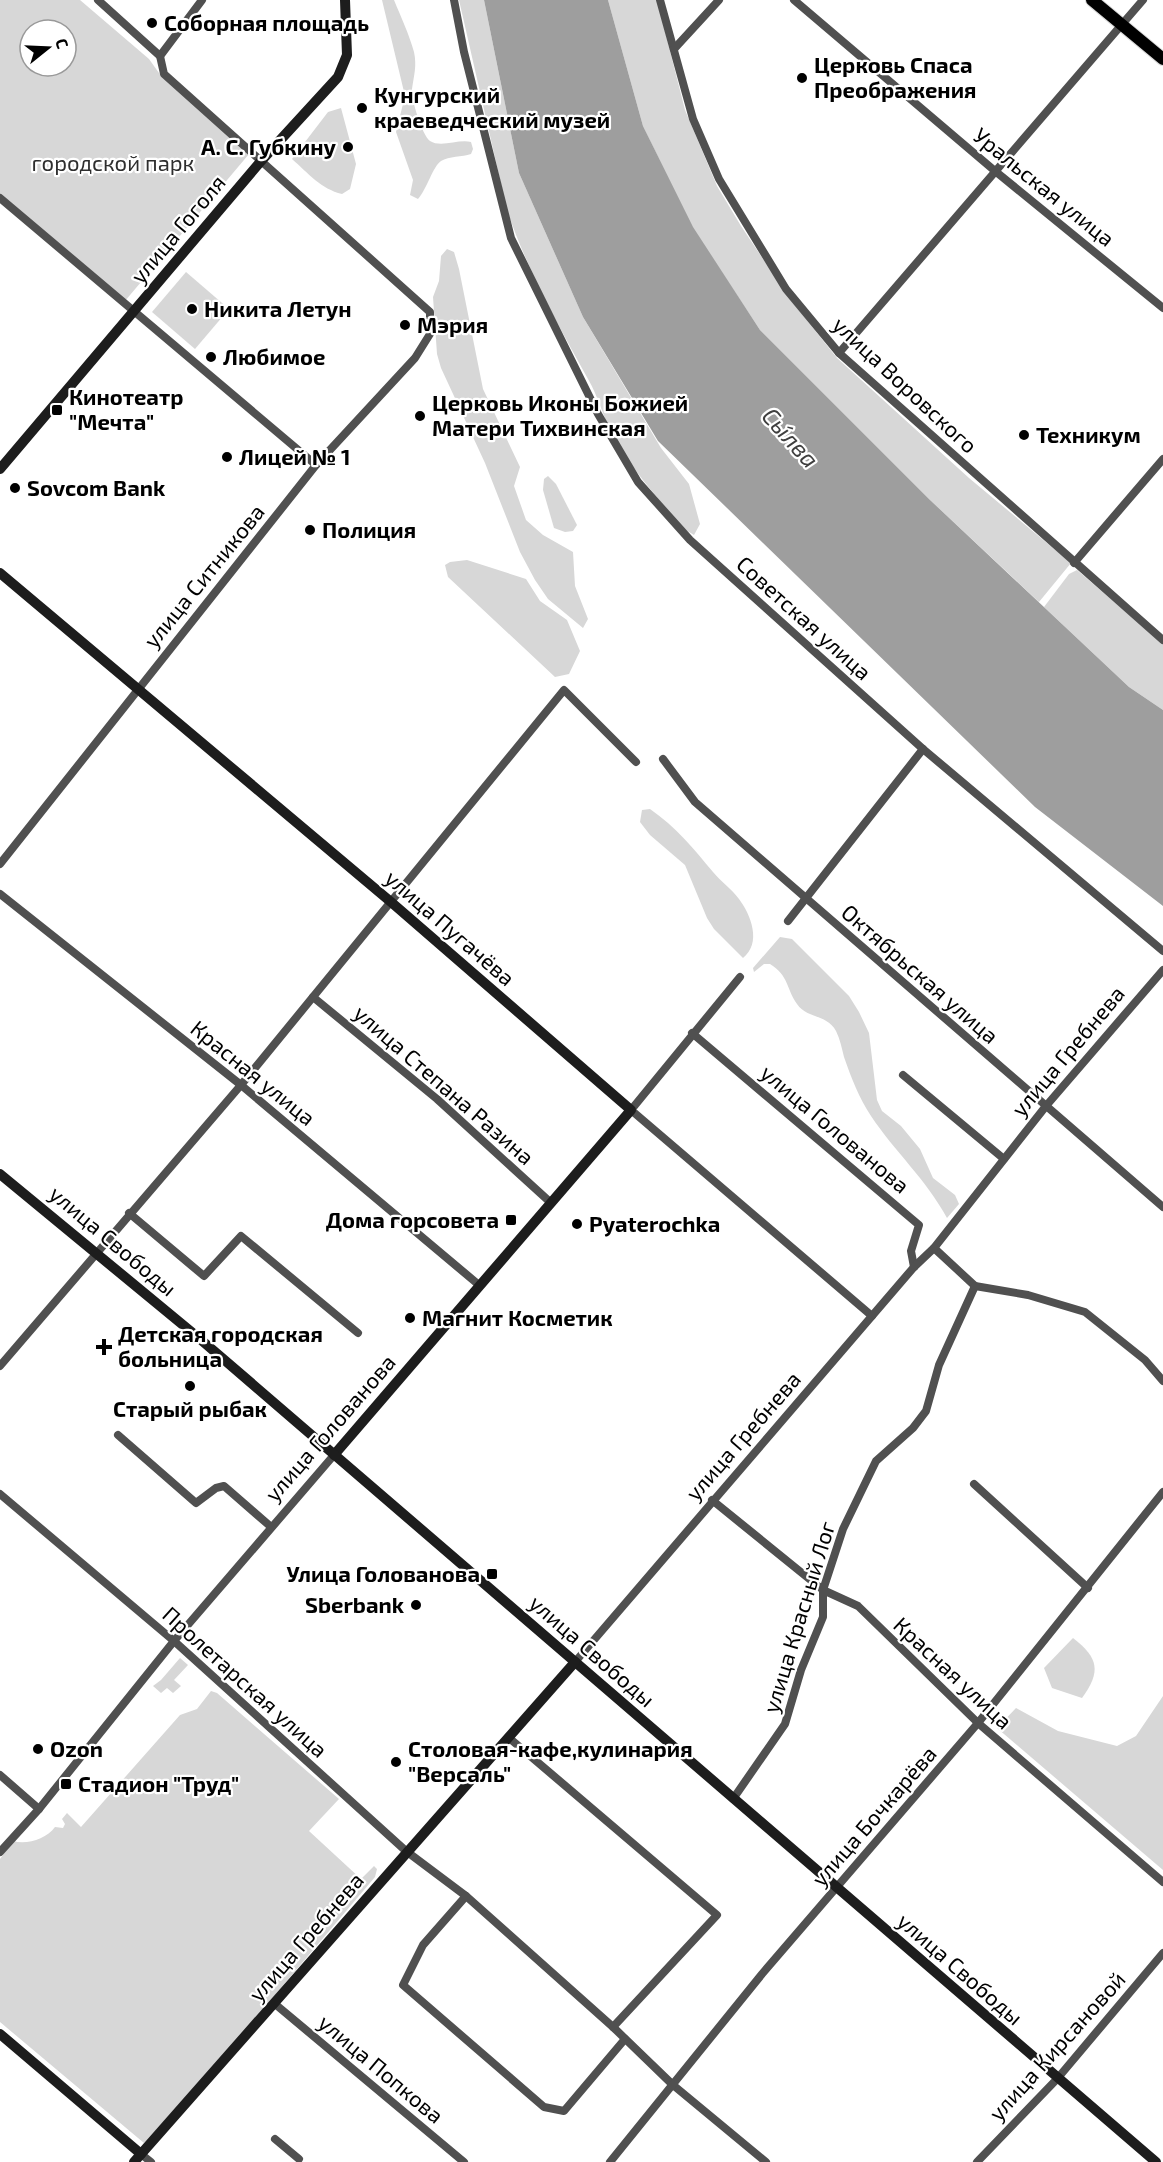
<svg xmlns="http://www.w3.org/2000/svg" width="1163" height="2162" font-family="'Exo 2',sans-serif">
<rect width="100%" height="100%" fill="#fff"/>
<g fill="#d7d7d7" fill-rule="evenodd">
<path d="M0 0H80L149 59 159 73 249 154 125 301 0 195ZM30 30H66V66H30Z"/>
<path d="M382 0H394C401 17 409 34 414 52 417 66 414 75 412 89 411 99 422 135 430 141 441 148 458 139 471 142L473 149 471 154C462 157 449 156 441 161 433 166 427 189 418 199L410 195 413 180 396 132 405 96Z"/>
<path d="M459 0H484L519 173 583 317 661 448 689 484 700 524 694 535 684 529C658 498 631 469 612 434 603 416 598 396 588 379 558 325 527 269 507 210Z"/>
<polygon points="608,0 657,0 685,110 717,186 741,226 789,298 837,358 969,478 1071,563 1039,602 929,499 760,330 692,227 643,126"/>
<path d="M341 108 356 164 350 189 342 194C321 189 308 173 292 159L328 112Z"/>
<polygon points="447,249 454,252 459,269 483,389 520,467 514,486 526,520 543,535 573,552 575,586 588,619 583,628 548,599 535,580 520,552 485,463 441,368 437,354 433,297 439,281 441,256"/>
<polygon points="186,272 229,309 195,349 152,312"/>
<polygon points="548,476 556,484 577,525 573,531 565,532 554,528 543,490 544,479"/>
<polygon points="467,560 526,579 540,601 567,620 580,651 569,674 555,677 448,577 445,565 450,562"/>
<polygon points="1077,570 1163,644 1163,710 1129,687 1044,607 1069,574"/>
<path d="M650 809C676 827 693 848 713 872 721 882 732 889 739 899 751 915 762 943 743 958L714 929 707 918 685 865 650 835 640 822 642 810Z"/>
<path d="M780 937 792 939 849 996 859 1012 869 1033 877 1100 882 1111 901 1126 920 1149 933 1178 955 1195 959 1204 947 1218C926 1179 895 1152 871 1116 859 1098 851 1077 844 1057 842 1049 840 1039 836 1031 827 1014 807 1019 797 1004 786 988 789 976 770 964H764L754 972 753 968Z"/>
<path d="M1073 1638C1099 1658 1101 1672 1082 1698L1052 1688 1044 1668Z"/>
<polygon points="180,1658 188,1665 174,1680 181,1686 173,1693 167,1688 161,1693 153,1686 161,1680"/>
<path d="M211 1691 217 1693 339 1799 309 1831 361 1879 374 1866 377 1869 375 1877 234 2043 144 2143 0 2022V1859L13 1841C27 1845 46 1839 55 1827L63 1828 65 1824 62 1819 67 1813 81 1827 180 1715 197 1709Z"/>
<polygon points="1163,1696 1163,1870 997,1728 1016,1708 1058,1731 1117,1746 1136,1736"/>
</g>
<polygon fill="#9e9e9e" points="484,0 608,0 643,126 693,227 760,330 929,499 1129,687 1163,710 1163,906 1035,807 658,441 583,317 519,173"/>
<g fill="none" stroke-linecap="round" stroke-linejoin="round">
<g stroke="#dbdbdb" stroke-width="14">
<polyline id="primary" points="1092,0 1163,59"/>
</g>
<g stroke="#505050" stroke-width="8">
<polyline points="454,0 464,52 511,238 598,414 638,482 690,540 923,749 1163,951"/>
<polyline points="660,0 693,119 719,179 786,289 839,353 1163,640"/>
<polyline points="794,0 995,171 1163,308"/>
<polyline points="674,49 719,0"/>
<polyline points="160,56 202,0"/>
<polyline points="0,198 316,465"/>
<polyline points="839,353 1143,0"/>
<polyline points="1074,563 1163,459"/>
<polyline points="663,759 695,802 1163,1207"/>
<polyline points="0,864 316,465 415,358 430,334 430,312 164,74 160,56 98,0"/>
<polyline points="0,894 241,1085 479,1285"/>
<polyline points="788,921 923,749"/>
<polyline points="740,977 631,1110 872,1316"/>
<polyline points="313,997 437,1099 550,1202"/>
<polyline points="692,1033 919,1225 911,1251 914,1267"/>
<polyline points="903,1075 1004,1159"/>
<polyline points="129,1213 204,1276 241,1236 358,1333"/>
<polyline points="934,1248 975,1286 1028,1295 1085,1312 1145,1360 1163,1381"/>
<polyline points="0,1366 241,1085 564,690 636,762"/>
<polyline points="118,1435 196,1503 216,1488 224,1486 270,1526"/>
<polyline points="974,1484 1088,1588"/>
<polyline points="0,1494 174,1641 406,1851 466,1896 613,2027 673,2085 766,2162"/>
<polyline points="712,1500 823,1590 858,1606 978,1723 1163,1882"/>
<polyline points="575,1662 914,1267 934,1248 1046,1106 1163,970"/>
<polyline points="508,1737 717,1915 613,2027"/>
<polyline points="0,1775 39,1809"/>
<polyline points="733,1799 785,1724 801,1670 823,1617 823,1590 843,1529 876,1461 913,1428 926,1411 939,1365 975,1286"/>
<polyline points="0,1852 39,1809 174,1641 334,1455"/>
<polyline points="466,1896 423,1945 403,1985 544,2107 564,2111 625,2039"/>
<polyline points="275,2004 464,2162"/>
<polyline points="275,2139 299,2159"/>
<polyline points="141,2154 151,2162"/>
<polyline points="610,2162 762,1974 978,1723 1163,1492"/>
<polyline points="977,2162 1057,2079 1163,1953"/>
</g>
<g stroke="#1d1d1d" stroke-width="10">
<polyline points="0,469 261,161 338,77 347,55 345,0"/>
<polyline points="0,573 391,902 631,1110 334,1455"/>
<polyline points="0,1174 200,1339 1156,2162"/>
<polyline points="0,2034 141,2154"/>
<polyline points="134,2162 575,1662"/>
</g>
<use href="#primary" stroke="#000" stroke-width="12"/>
</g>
<g fill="#000" stroke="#fff" stroke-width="2">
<circle cx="152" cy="23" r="6"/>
<circle cx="802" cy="78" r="6"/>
<circle cx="362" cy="108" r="6"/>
<circle cx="348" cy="147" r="6"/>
<circle cx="192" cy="309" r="6"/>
<circle cx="405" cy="325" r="6"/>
<circle cx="211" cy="357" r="6"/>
<rect x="51" y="404" width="12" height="12" rx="3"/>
<circle cx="420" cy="416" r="6"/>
<circle cx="1024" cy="435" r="6"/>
<circle cx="227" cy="457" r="6"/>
<circle cx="15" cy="488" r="6"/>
<circle cx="310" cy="530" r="6"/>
<rect x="505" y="1214" width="12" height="12" rx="3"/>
<circle cx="577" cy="1224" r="6"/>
<circle cx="410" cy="1318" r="6"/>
<path d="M101 1338h6v6h6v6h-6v6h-6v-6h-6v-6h6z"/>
<circle cx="190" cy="1386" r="6"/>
<rect x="486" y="1568" width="12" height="12" rx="3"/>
<circle cx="416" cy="1605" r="6"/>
<circle cx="38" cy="1749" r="6"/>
<circle cx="396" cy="1762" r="6"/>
<rect x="60" y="1778" width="12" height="12" rx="3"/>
</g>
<g text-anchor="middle" stroke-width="4.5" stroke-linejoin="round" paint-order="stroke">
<g font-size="22" font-weight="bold" fill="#000" stroke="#fff" text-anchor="start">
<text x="164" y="31">Соборная площадь</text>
<text x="814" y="73">Церковь Спаса<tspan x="814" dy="25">Преображения</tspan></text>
<text x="374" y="103">Кунгурский<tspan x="374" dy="25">краеведческий музей</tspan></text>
<text x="336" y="155" text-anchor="end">А. С. Губкину</text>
<text x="204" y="317">Никита Летун</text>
<text x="417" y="333">Мэрия</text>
<text x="223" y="365">Любимое</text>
<text x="69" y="405">Кинотеатр<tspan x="69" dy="25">"Мечта"</tspan></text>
<text x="432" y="411">Церковь Иконы Божией<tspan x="432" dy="25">Матери Тихвинская</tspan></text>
<text x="1036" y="443">Техникум</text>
<text x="239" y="465">Лицей № 1</text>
<text x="27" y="496">Sovcom Bank</text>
<text x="322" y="538">Полиция</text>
<text x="499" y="1228" text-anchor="end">Дома горсовета</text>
<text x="589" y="1232">Pyaterochka</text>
<text x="422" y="1326">Магнит Косметик</text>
<text x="118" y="1342">Детская городская<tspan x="118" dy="25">больница</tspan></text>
<text x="190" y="1417" text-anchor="middle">Старый рыбак</text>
<text x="480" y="1582" text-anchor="end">Улица Голованова</text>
<text x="404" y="1613" text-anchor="end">Sberbank</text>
<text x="50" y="1757">Ozon</text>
<text x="408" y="1757">Столовая-кафе,кулинария<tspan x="408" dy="25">"Версаль"</tspan></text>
<text x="78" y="1792">Стадион "Труд"</text>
</g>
<g font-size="22" fill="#2e2e2e" stroke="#fff">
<text x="113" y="171">городской парк</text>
</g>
<g font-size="22" fill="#000" stroke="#fff">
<text transform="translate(1044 187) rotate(39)" y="8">Уральская улица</text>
<text transform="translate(178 229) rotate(-50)" y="8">улица Гоголя</text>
<text transform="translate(905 385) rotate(43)" y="8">улица Воровского</text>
<text transform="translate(204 576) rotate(-51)" y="8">улица Ситникова</text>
<text transform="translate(804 618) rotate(42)" y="8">Советская улица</text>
<text transform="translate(450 928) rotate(41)" y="8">улица Пугачёва</text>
<text transform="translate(920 974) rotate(41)" y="8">Октябрьская улица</text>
<text transform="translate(1068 1051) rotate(-50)" y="8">улица Гребнева</text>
<text transform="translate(253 1073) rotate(39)" y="8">Красная улица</text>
<text transform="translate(444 1085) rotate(41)" y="8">улица Степана Разина</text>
<text transform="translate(835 1129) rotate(40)" y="8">улица Голованова</text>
<text transform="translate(113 1241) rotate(40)" y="8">улица Свободы</text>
<text transform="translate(330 1428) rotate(-49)" y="8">улица Голованова</text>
<text transform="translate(743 1436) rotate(-49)" y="8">улица Гребнева</text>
<text transform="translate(799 1617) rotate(-73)" y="8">улица Красный Лог</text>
<text transform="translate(592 1651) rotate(41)" y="8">улица Свободы</text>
<text transform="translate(953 1673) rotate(43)" y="8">Красная улица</text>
<text transform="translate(245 1682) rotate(42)" y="8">Пролетарская улица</text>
<text transform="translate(874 1816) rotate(-49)" y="8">улица Бочкарёва</text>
<text transform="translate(306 1937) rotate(-49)" y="8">улица Гребнева</text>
<text transform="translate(960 1969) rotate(41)" y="8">улица Свободы</text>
<text transform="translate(1057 2046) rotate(-48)" y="8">улица Кирсановой</text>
<text transform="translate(381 2069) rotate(40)" y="8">улица Попкова</text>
</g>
<g font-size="24" font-style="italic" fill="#3f3f3f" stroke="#fff">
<text transform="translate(790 438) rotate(48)" y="8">Сы́лва</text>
</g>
</g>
<g transform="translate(48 48) rotate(72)"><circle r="28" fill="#ffffff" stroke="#999999" stroke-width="1.5"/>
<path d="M0-4.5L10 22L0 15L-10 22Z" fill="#000000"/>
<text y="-9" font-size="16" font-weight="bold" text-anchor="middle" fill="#000000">С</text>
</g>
</svg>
